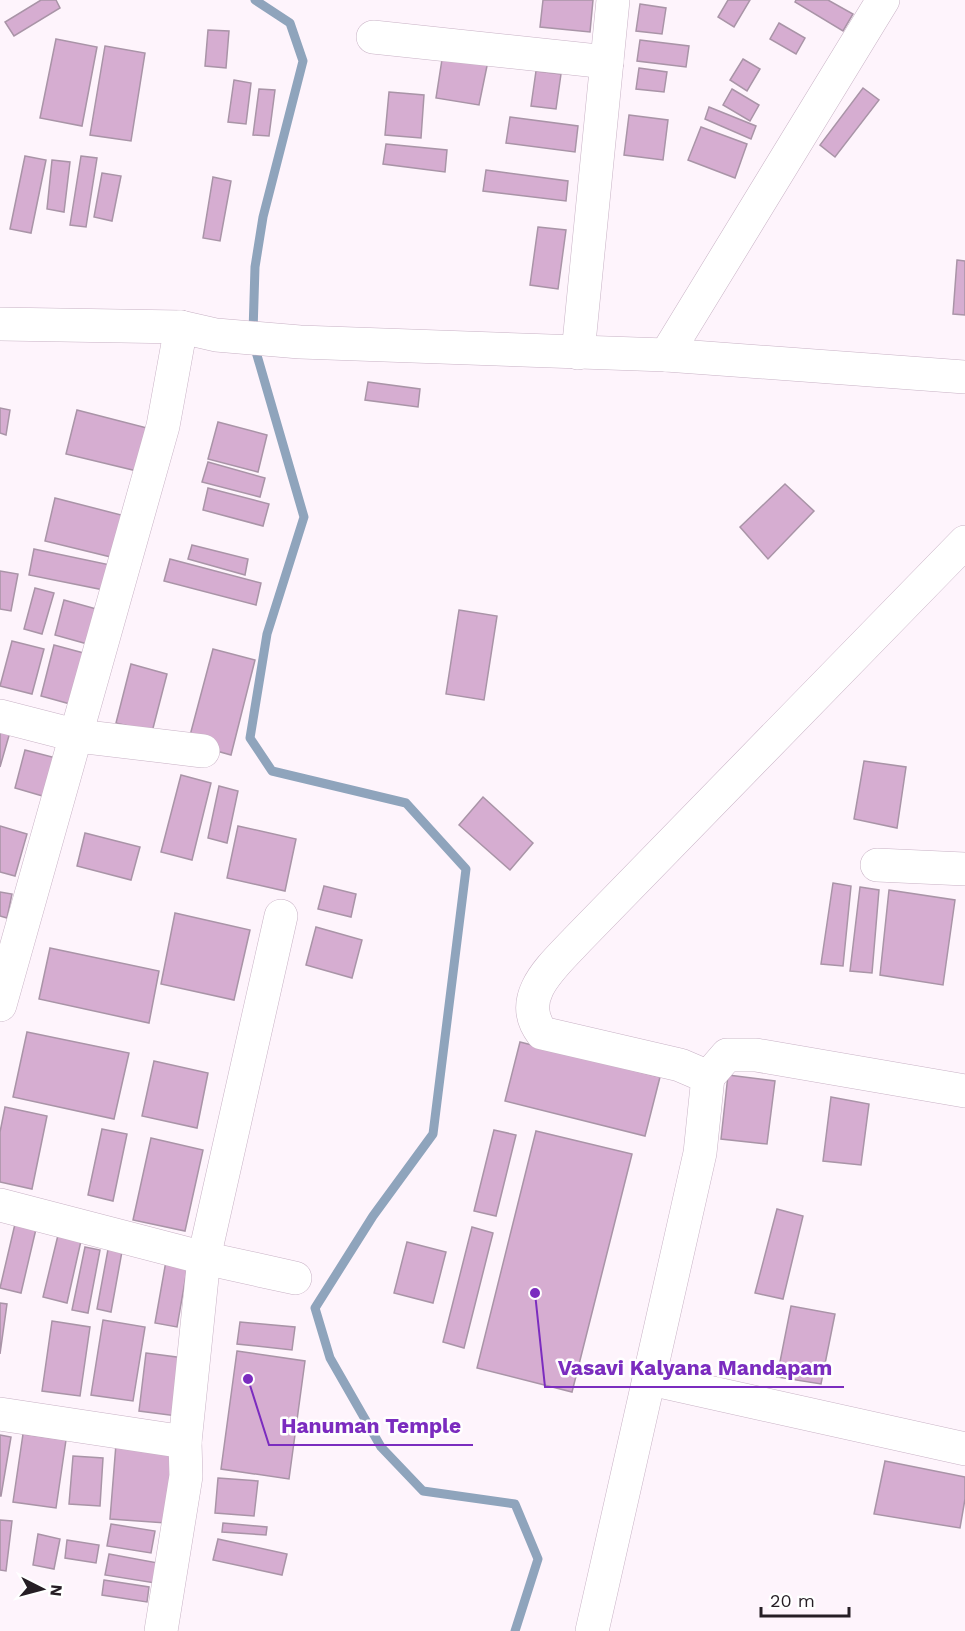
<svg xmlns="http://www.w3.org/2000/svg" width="965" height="1631" font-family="'Work Sans',sans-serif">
<rect width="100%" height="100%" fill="#fef4fc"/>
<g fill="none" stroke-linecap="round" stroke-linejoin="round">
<g stroke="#8fa4bc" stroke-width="9">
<polyline points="253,332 255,267 263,217 303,61 290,23 255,0"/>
<polyline points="254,345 304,517 267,634 250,738 272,771 406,803 466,869 433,1134 373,1216 315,1308 330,1358 381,1447 423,1491 515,1504 538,1559 515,1631"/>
</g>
</g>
<g fill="#d6add1" stroke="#a994a7" stroke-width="1.5">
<polygon points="41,0 56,0 60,8 14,36 5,22"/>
<polygon points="543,0 593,0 590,32 540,27"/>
<polygon points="728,0 750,0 734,27 718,17"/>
<polygon points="796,0 828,0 853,14 843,31 795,2"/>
<polygon points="640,4 666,8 662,34 636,31"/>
<polygon points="779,23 805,38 796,54 770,39"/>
<polygon points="208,30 229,31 226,68 205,66"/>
<polygon points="56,39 97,47 82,126 40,118"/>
<polygon points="640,40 689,46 686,67 637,61"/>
<polygon points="105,46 145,53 131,141 90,135"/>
<polygon points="443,53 488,61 479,105 436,98"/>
<polygon points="743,59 760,69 747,91 730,80"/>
<polygon points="639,68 667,72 664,92 636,89"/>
<polygon points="536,71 561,74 556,109 531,106"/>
<polygon points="234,80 251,83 246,124 228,122"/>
<polygon points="863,88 879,100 835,157 820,145"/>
<polygon points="259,89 275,90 269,136 253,135"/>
<polygon points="732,89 759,105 750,121 723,105"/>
<polygon points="389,92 424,95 421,138 385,135"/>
<polygon points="709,107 756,126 751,139 705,119"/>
<polygon points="629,115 668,120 663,160 624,155"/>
<polygon points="510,117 578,126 575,152 506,143"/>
<polygon points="701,127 747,144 735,178 688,160"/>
<polygon points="386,144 447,150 445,172 383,164"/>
<polygon points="25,156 46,160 31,233 10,229"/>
<polygon points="81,156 97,158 86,227 70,225"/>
<polygon points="52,160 70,162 64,212 47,209"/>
<polygon points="486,170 568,181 566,201 483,191"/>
<polygon points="102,173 121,176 112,221 94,217"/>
<polygon points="213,177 231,181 220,241 203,238"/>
<polygon points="538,227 566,230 558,289 530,285"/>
<polygon points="957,260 965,261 965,315 953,314"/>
<polygon points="368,382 420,389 418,407 365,400"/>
<polygon points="0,408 10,410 6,435 0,433"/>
<polygon points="77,410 147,428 137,471 66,454"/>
<polygon points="218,422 267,435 258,472 208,459"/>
<polygon points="208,462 265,478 260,497 202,482"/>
<polygon points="785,484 814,511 768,559 740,527"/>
<polygon points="208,488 269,504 263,526 203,510"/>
<polygon points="55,498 125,516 115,558 45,541"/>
<polygon points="192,545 248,559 245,575 188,559"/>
<polygon points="34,549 115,566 109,591 29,575"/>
<polygon points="170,559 261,583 256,605 164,581"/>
<polygon points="0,571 18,574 11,611 0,609"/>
<polygon points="35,588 54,593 42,634 24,629"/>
<polygon points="64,600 100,610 91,645 55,635"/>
<polygon points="459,610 497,616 484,700 446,694"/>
<polygon points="12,641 44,649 32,694 0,686"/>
<polygon points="54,645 95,656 81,707 41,696"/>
<polygon points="213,649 255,660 231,755 188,743"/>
<polygon points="131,664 167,674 152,732 116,723"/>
<polygon points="0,730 10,732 0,767"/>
<polygon points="25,750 56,758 46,797 15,788"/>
<polygon points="864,761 906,767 897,828 854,819"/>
<polygon points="181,775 211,783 192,860 161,852"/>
<polygon points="219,786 238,791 227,843 208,838"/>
<polygon points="483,797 533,843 510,870 459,825"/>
<polygon points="0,826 27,834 15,876 0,872"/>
<polygon points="238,826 296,839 285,891 227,878"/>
<polygon points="85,833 140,847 131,880 77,866"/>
<polygon points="833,883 851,886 843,966 821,964"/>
<polygon points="324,886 356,894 351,917 318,909"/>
<polygon points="860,887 879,890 872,973 850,971"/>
<polygon points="889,890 955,900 943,985 880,975"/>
<polygon points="0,892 12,894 7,918 0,916"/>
<polygon points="175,913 250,930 234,1000 161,984"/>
<polygon points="316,927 362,940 352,978 306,965"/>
<polygon points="50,948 159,971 149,1023 39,999"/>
<polygon points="27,1032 129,1053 114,1119 13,1097"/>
<polygon points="520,1042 660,1077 645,1136 505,1101"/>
<polygon points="154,1061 208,1073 197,1128 142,1116"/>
<polygon points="728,1075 775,1081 767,1144 721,1139"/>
<polygon points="831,1097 869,1104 861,1165 823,1161"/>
<polygon points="5,1107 47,1116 32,1189 0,1182 0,1132"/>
<polygon points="102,1129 127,1134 113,1201 88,1195"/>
<polygon points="494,1130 516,1135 496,1216 474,1211"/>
<polygon points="536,1131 632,1154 572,1392 477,1368"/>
<polygon points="151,1138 203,1150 185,1231 133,1220"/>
<polygon points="777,1209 803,1216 783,1299 755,1293"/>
<polygon points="15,1224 36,1229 21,1293 0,1288"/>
<polygon points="60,1227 83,1232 67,1303 43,1297"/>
<polygon points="472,1227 493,1233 464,1348 443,1342"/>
<polygon points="407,1242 446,1252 433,1303 394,1293"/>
<polygon points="109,1244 123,1246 111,1312 97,1309"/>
<polygon points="85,1247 100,1250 88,1313 72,1310"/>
<polygon points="166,1261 188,1264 177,1327 155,1323"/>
<polygon points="0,1303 7,1304 0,1354"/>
<polygon points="791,1306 835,1314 821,1384 777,1377"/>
<polygon points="103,1320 145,1327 133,1401 91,1395"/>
<polygon points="52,1321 90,1327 80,1396 42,1391"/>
<polygon points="240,1322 295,1327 292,1350 237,1344"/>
<polygon points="237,1351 305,1361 289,1479 221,1469"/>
<polygon points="146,1353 184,1358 177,1416 139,1411"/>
<polygon points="23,1434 66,1440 56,1508 13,1502"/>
<polygon points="0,1435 11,1437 1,1496 0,1496"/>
<polygon points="116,1444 172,1448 166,1523 110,1519"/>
<polygon points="73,1456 103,1458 100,1506 69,1504"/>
<polygon points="885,1461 965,1477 965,1499 960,1528 874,1514"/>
<polygon points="218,1478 258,1481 254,1516 215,1513"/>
<polygon points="0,1520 12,1521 6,1571 0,1570"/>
<polygon points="223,1523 267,1527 266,1535 222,1532"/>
<polygon points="111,1524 155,1531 151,1553 107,1546"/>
<polygon points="38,1534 60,1539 54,1569 33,1565"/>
<polygon points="218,1539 287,1554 282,1575 213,1560"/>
<polygon points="67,1540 99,1545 96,1563 65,1558"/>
<polygon points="109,1554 158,1563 155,1583 105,1575"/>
<polygon points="104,1580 149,1587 147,1602 102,1595"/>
</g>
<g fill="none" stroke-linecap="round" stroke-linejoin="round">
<g stroke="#c8b2c5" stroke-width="34">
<g id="minor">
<polyline points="373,37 607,62"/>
<polyline points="0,324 181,327 216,335 300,342 666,355 965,377"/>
<polyline points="578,353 613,0"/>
<polyline points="666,355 883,0"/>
<polyline points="0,716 78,736 203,751"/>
<polyline points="877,865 965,869"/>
<polyline points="0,1005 163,426 181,327"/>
<polyline points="708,1077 727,1055 756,1055 965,1091"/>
<polyline points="0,1205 204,1258 295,1278"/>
<polyline points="650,1379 965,1449"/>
<polyline points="0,1414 185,1442 186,1476 161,1631"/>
<polyline points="185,1442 204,1258 281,916"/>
<path d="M592 1631 700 1153 708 1077 680 1065 542 1033C515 997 553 966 577 940L965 542"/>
</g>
</g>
<use href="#minor" stroke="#fff" stroke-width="33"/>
</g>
<path fill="none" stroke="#7b2cbf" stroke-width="2" d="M535 1293L545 1387H844M248 1379L269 1445H473"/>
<g fill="#7b2cbf" stroke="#fff" stroke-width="2">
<circle cx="535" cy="1293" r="6"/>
<circle cx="248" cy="1379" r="6"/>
</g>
<g font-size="21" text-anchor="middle" font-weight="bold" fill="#7b2cbf" stroke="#fff" stroke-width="5" stroke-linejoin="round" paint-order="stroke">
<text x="695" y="1375">Vasavi Kalyana Mandapam</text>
<text x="371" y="1433">Hanuman Temple</text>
</g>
<g transform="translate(42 1589) rotate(96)" stroke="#ffffff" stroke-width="4.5" paint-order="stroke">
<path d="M0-4.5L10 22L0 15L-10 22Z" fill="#261e25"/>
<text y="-9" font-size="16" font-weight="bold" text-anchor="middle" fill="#261e25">N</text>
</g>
<path d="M761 1607v9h88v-9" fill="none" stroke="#261e25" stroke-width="3"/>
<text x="770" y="1607" font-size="18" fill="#261e25" stroke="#ffffff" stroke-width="4.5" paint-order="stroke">20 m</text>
</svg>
